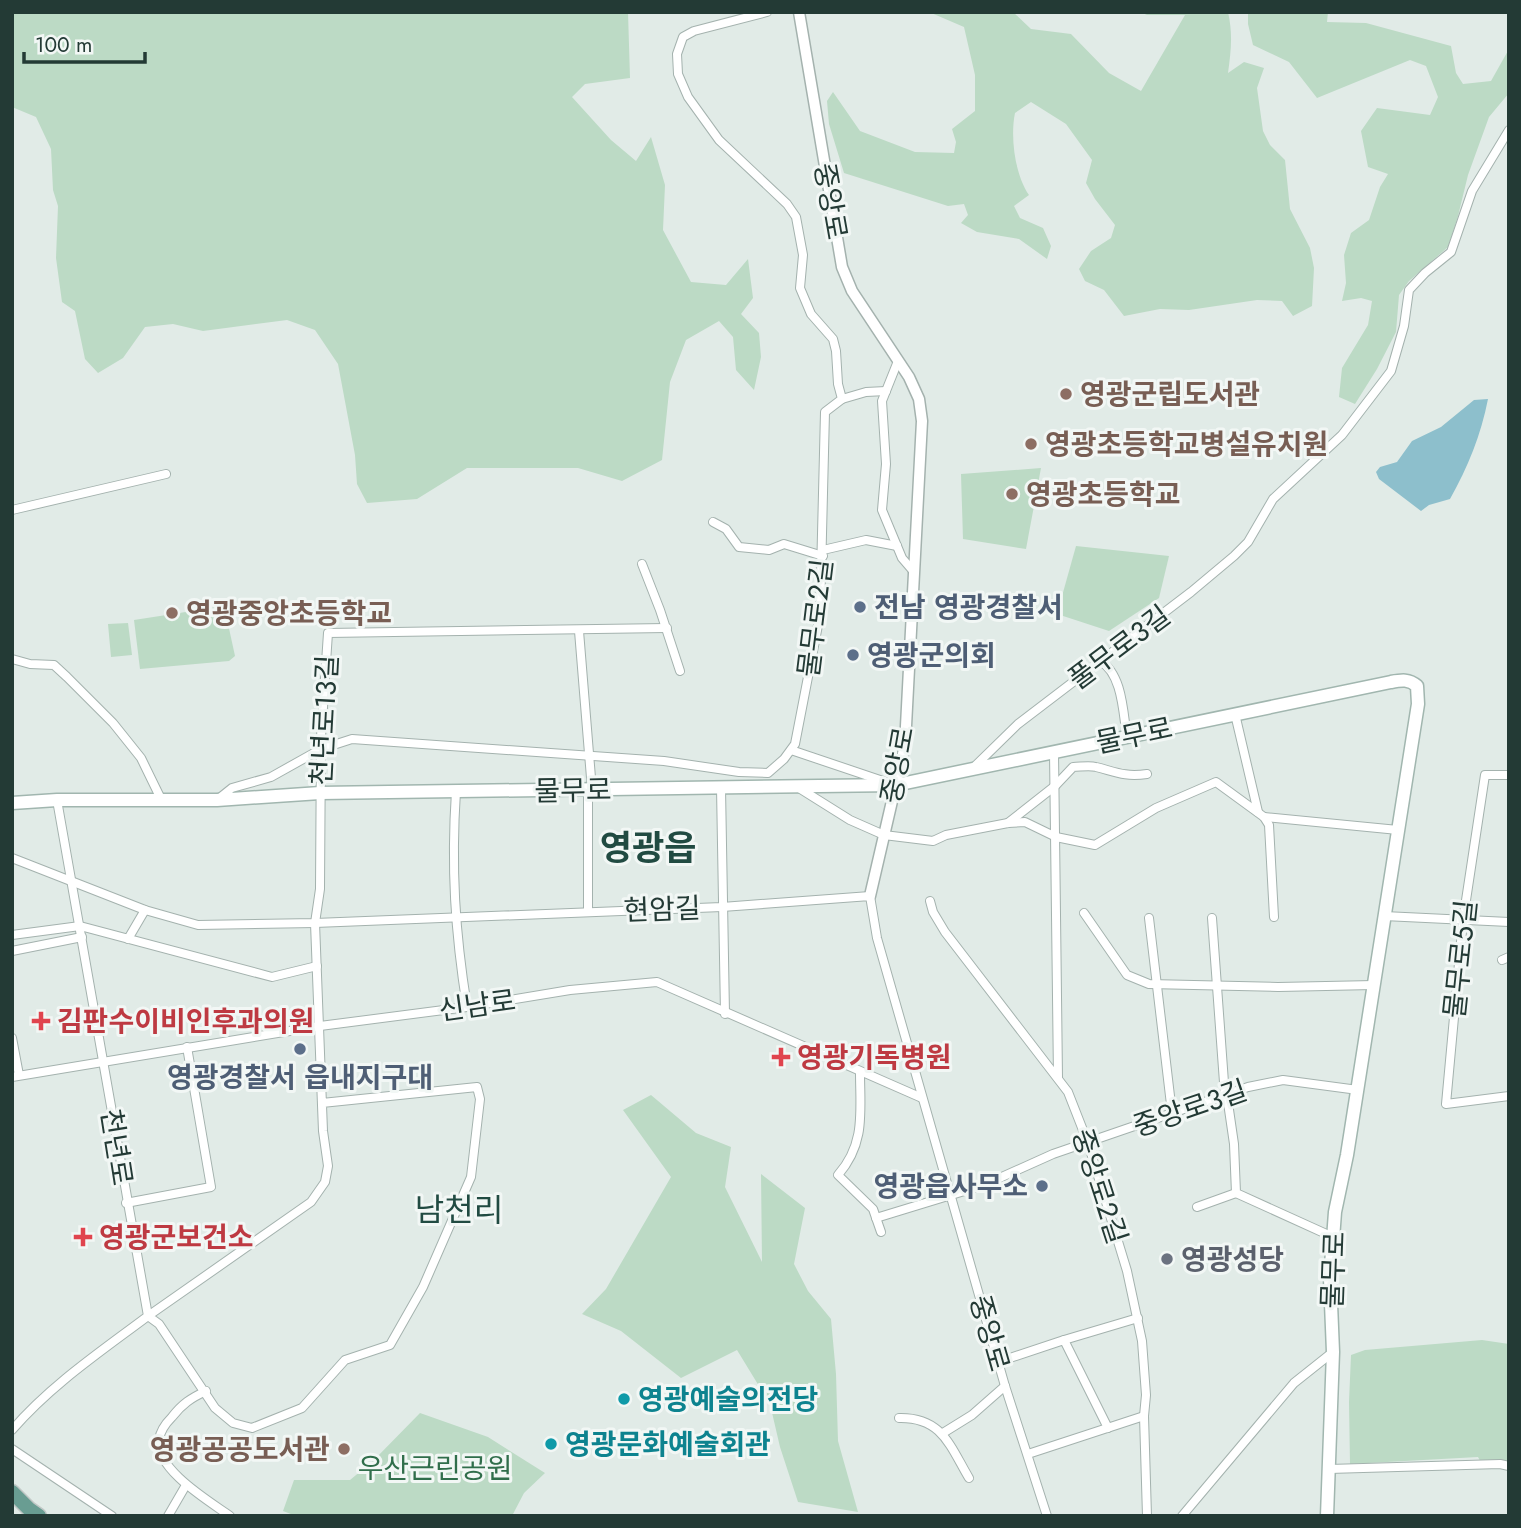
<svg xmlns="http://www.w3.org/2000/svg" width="1521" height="1528" font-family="Jost,'Noto Sans KR',sans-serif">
<rect width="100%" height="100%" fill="#e1ebe7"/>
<g fill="#bcdac5">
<polygon points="12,12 628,12 630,78 585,84 572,97 611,140 636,161 651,137 665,185 663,230 691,282 726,285 748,259 753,298 741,314 759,333 761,357 754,390 736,370 733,337 719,321 686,340 670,382 662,460 622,481 578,468 467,468 417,499 367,503 357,484 355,455 338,364 315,330 287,320 203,331 173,324 145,327 123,358 98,373 85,359 75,311 62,302 56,258 58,206 53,190 51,149 36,117 12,107"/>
<path d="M929 12H1013L1031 29 1071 34 1109 73 1141 91 1185 15H1147L1140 12H1228C1233 34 1231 51 1228 73L1244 62 1264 68 1257 88 1263 131 1270 145 1285 160 1290 209 1310 248 1314 268 1312 306 1293 316 1282 301 1257 300 1189 310 1160 309 1124 316 1104 290 1085 281 1079 269 1091 251 1111 238 1115 225 1095 199 1086 183 1092 160 1066 124 1031 102 1015 113C1010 137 1015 175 1029 195L1014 206 1020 218 1043 228 1051 246 1047 259 1019 239 977 232 961 223 968 215 964 204 948 206 844 173 829 124 827 101 833 92 860 131 915 152 954 153 956 142 952 129 975 111V75L964 27Z"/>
<polygon points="1248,12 1328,12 1327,22 1366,23 1451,46 1456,73 1463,84 1491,81 1509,49 1509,93 1489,117 1468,175 1458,216 1448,247 1409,281 1399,295 1396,332 1377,369 1355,404 1339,397 1342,368 1368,325 1372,301 1361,298 1342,301 1346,283 1344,255 1351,233 1369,220 1380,187 1388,174 1368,167 1361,131 1377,108 1430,115 1438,97 1426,66 1410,60 1317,98 1289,62 1253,45 1248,24"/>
<polygon points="1041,468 1026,549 963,539 961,474"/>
<polygon points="1076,546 1169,556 1159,598 1109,631 1057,614"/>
<polygon points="218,607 225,610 235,656 229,661 140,669 134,620"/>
<polygon points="128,623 132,655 111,657 108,624"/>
<polygon points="651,1095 696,1133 731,1147 725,1187 762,1262 761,1174 805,1208 794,1264 808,1291 831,1319 836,1374 838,1441 858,1512 798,1502 780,1447 770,1404 737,1350 681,1378 621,1331 582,1314 606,1289 671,1177 623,1110"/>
<polygon points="1482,1340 1509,1344 1509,1465 1484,1468 1478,1457 1350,1464 1349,1402 1351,1355 1365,1350"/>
<polygon points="420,1413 488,1437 545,1473 524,1493 512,1516 296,1516 283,1511 294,1480 350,1480 373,1461"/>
</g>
<path fill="#8dbfcc" d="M1488 399C1481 435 1468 467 1450 499L1429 505 1421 511 1379 479 1376 472 1380 467 1397 462 1412 441 1441 427 1474 400Z"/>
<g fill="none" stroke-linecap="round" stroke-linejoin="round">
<g stroke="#a4b2ae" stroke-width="10">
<g id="minor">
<polyline points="898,361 882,401 886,464 882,510 902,558 914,572"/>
<polyline points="842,399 866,392 886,391"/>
<polyline points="12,510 166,474"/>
<polyline points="713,522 726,529 739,547 769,550 784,544 823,556"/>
<polyline points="823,550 866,540 897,546"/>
<polyline points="642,564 660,610 680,671"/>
<polyline points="579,631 592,790"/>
<polyline points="12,659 30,664 54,665 67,677 113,723 141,758 161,799"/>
<path d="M1100 661C1123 674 1123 714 1127 737"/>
<polyline points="1235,714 1258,812"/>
<polyline points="791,750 886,782"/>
<polyline points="1054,752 1058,1078"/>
<polyline points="974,767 1018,724 1191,592 1234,556 1248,542 1273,499 1342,435 1391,371 1404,326 1409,290 1425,273 1451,252 1472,191 1509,130"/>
<polyline points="1509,775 1485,775 1463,920 1446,1104 1509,1096"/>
<polyline points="721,788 725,1014"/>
<polyline points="799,788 850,820 884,835 933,841 946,835 1008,823 1025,822 1056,837 1095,845 1156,808 1216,782 1264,817 1269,825 1274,917"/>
<polyline points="588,789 588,912"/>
<path d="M456 791C451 868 455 932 467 1007"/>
<polyline points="217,800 232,788 271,777 321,749 352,739 664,761 739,772 768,773 784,759 795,744 820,615 825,412 842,399 838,384 836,351 833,339 811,314 800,288 803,255 796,217 787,204 719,140 688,97 678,74 677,54 683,37 694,31 767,12"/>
<polyline points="1264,817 1398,830"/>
<path d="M1008 823 1055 786 1073 767C1080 767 1089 765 1096 767 1116 772 1124 777 1147 774"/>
<polyline points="12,858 145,910 198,925 315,923 722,907 870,896 877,938 1005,1386 1047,1516"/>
<polyline points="930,901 933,912 945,932 1068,1092 1088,1143 1127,1271 1142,1341 1146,1395 1144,1416 1147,1516"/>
<polyline points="1084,913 1127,975 1149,984 1278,987 1374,985"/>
<polyline points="1384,916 1509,922"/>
<polyline points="1149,918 1172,1113"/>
<polyline points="1212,918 1225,1096"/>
<polyline points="12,935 80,926 272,977 317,966"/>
<polyline points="128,939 145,910"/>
<polyline points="12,951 82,937"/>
<polyline points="1502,960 1509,957"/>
<polyline points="12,1038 19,1075"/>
<path d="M860 1072C860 1111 866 1143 838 1175L873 1209 881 1232"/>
<polyline points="12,1077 320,1026 467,1007 570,990 657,982 922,1098"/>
<polyline points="1227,1096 1234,1144 1236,1193 1333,1237"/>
<polyline points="322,1103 477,1087 480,1099 471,1177 423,1287 390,1345 345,1360 302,1408 252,1428 233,1423 215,1408 159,1324 148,1316 311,1202 325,1182 328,1166 323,1131 315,923 320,889 321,737 328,633 667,628"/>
<polyline points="126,1203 211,1187 187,1047"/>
<polyline points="1197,1207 1236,1193"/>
<polyline points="876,1218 984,1185 1053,1154 1248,1087 1283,1080 1358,1090"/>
<polyline points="1064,1340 1138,1318"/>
<polyline points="998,1362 1064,1340 1108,1428"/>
<path d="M206 1391C191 1398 182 1404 172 1417 166 1423 160 1431 159 1440 155 1469 209 1501 230 1516"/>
<path d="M899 1418C942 1417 950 1446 969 1478"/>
<path d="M12 1430C51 1385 100 1352 148 1316L57 800"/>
<polyline points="943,1433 972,1415 1005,1386"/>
<polyline points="12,1449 112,1516"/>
<polyline points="1028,1454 1144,1416"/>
<polyline points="1329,1469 1500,1464 1509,1466"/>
<polyline points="168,1516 186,1485"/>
<polyline points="1182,1516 1294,1383 1333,1352"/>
</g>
</g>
<g stroke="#a4b2ae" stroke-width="13">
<polyline id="tertiary" points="799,12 842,267 852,291 909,377 919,399 922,421 905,745 870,896"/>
</g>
<g stroke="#a1b6af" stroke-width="15">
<path id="secondary" d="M12 803 57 800H217L320 793 896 785 1391 682C1402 680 1409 679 1417 686L1418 704 1347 1155 1335 1212 1330 1279 1333 1352 1327 1516"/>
</g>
<g stroke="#c1c8c6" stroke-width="17">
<polyline id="primary" points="12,1492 29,1509 39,1516"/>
</g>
<use href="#minor" stroke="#fff" stroke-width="8"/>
<use href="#tertiary" stroke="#fff" stroke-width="10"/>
<use href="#secondary" stroke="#fff" stroke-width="12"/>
<use href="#primary" stroke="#699d92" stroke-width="14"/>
</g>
<g fill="#8d6e63" stroke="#f2f7f5" stroke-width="2.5">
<circle cx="1066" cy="394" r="7"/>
<circle cx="1031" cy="444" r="7"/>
<circle cx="1012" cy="494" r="7"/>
<circle cx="172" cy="613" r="7"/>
<circle cx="344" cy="1449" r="7"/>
</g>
<g fill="#5c6f8a" stroke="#f2f7f5" stroke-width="2.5">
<circle cx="860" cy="607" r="7"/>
<circle cx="853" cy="655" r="7"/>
<circle cx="300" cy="1049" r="7"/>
<circle cx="1042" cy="1186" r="7"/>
</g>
<g fill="#e0444e" stroke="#f2f7f5" stroke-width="2.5">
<path d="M37.5 1010.5h7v7h7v7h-7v7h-7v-7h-7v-7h7z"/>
<path d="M777.5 1046.5h7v7h7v7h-7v7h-7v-7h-7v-7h7z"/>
<path d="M79.5 1226.5h7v7h7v7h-7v7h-7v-7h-7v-7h7z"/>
</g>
<circle fill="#6b7280" stroke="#f2f7f5" stroke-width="2.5" cx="1167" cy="1259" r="7"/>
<g fill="#0f9aa8" stroke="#f2f7f5" stroke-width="2.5">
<circle cx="624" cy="1399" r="7"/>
<circle cx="551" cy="1444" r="7"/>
</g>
<g text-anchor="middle" stroke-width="6" stroke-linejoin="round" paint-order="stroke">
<g font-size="28" fill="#233a35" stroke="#f2f7f5">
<text transform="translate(831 201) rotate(80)" y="10">중앙로</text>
<text transform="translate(815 618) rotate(-83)" y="10">물무로2길</text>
<text transform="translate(1119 647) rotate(-37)" y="10">풀무로3길</text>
<text transform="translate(324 720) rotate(-87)" y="10">천년로13길</text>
<text transform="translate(1134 735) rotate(-12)" y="10">물무로</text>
<text transform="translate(897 765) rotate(-80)" y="10">중앙로</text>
<text transform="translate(573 790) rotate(-1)" y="10">물무로</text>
<text transform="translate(662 909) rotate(-2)" y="10">현암길</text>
<text transform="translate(1460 959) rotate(-84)" y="10">물무로5길</text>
<text transform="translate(477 1005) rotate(-8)" y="10">신남로</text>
<text transform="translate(1190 1108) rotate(-19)" y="10">중앙로3길</text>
<text transform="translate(117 1147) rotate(81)" y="10">천년로</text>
<text transform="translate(1100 1186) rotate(72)" y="10">중앙로2길</text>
<text transform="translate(1333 1270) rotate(-88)" y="10">물무로</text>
<text transform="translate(990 1333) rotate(74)" y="10">중앙로</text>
</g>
<g font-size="28" font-weight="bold" fill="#785e54" stroke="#f2f7f5" text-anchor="start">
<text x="1080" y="404">영광군립도서관</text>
<text x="1045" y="454">영광초등학교병설유치원</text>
<text x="1026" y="504">영광초등학교</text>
<text x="186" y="623">영광중앙초등학교</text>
<text x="330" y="1459" text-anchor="end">영광공공도서관</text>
</g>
<g font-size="28" font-weight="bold" fill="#4e5e75" stroke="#f2f7f5" text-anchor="start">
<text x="874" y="617">전남 영광경찰서</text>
<text x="867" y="665">영광군의회</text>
<text x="300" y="1087" text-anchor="middle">영광경찰서 읍내지구대</text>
<text x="1028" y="1196" text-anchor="end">영광읍사무소</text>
</g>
<g font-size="28" font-weight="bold" fill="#be3a42" stroke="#f2f7f5" text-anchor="start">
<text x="57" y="1031">김판수이비인후과의원</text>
<text x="797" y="1067">영광기독병원</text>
<text x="99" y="1247">영광군보건소</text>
</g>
<g font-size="28" font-weight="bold" fill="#5b616d" stroke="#f2f7f5" text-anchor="start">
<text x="1181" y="1269">영광성당</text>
</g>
<g font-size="28" font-weight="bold" fill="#0d838f" stroke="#f2f7f5" text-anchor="start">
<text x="638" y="1409">영광예술의전당</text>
<text x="565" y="1454">영광문화예술회관</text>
</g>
<g font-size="28" fill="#306e4b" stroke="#f2f7f5">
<text x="435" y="1478">우산근린공원</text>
</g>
<g font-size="32" fill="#214b42" stroke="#f2f7f5">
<text x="459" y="1221">남천리</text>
</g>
<g font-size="35" font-weight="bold" fill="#214b42" stroke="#f2f7f5">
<text x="648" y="860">영광읍</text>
</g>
</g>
<rect width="1521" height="1528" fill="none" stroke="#233a35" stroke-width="28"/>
<path d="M24 52v10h121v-10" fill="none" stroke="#233a35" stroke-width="3.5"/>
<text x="35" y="52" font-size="21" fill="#233a35" stroke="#f2f7f5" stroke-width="5" paint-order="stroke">100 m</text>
</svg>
